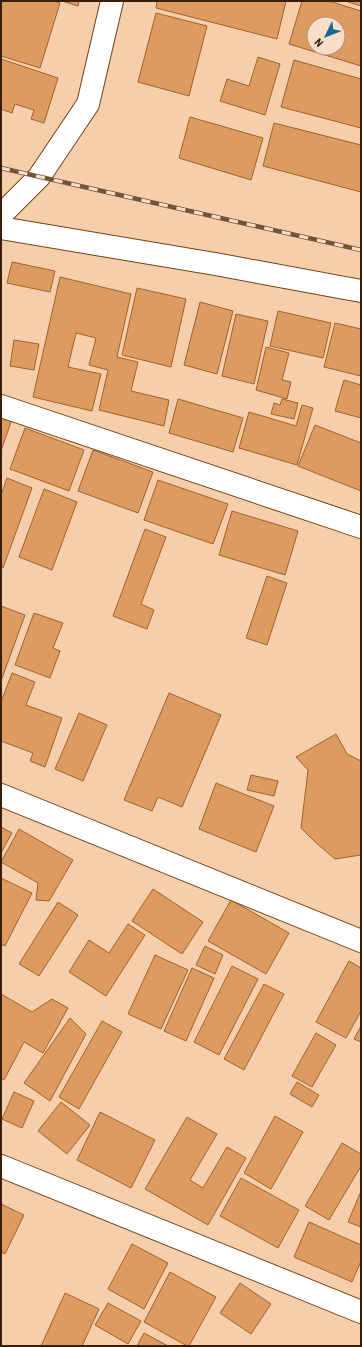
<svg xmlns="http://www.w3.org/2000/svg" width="362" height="1347" font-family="'Roboto Condensed',sans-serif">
<rect width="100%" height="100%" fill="#f7ceac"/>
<g fill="#dc9b61" stroke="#a06328" fill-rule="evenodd">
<polygon points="1,1 53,1 60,3 40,68 1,56"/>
<polygon points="62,1 79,1 78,6"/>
<polygon points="157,1 286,1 277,39 156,8"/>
<path d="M302 1H329L361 11V66L289 44ZM314 24H338V48H314Z"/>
<polygon points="345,1 361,1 361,6"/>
<polygon points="156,13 207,26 189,96 138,82"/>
<polygon points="258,57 280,64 265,115 220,101 227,79 249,86"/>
<polygon points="1,59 58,78 44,123 31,119 34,110 15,104 12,113 1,109"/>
<polygon points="294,60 361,79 361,128 281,107"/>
<polygon points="190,117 263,138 251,180 179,158"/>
<polygon points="274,123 361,145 361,192 263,166"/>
<polygon points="12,262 55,271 50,292 7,283"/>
<polygon points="60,277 131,294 117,357 138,362 131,391 169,400 164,426 99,410 108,370 89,365 96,338 76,333 68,367 101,374 92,411 33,397"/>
<polygon points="137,288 186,299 171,367 122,355"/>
<polygon points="200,302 233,311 217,374 184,365"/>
<polygon points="278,311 331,323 323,358 270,346"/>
<polygon points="236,314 268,321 254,384 222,376"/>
<polygon points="335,323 361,329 361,376 324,367"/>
<polygon points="14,340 39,344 34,370 10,366"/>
<polygon points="266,347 289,353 282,380 291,382 287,399 256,390"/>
<polygon points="344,380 361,385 361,418 335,411"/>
<polygon points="178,399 243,418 233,452 169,433"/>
<polygon points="282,399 298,403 294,419 271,414 274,403 280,405"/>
<polygon points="302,405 313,408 297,465 239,448 249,412 296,426"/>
<polygon points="1,415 12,419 1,451"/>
<polygon points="315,425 361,443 361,491 298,466"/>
<polygon points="25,428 84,450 69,491 10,469"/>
<polygon points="93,450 153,472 138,513 78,491"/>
<polygon points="7,478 32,488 3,568 1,567 1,495"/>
<polygon points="158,480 228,504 213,544 144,520"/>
<polygon points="44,489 77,502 52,570 19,557"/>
<polygon points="232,511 298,531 285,575 219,555"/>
<polygon points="145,529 166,537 141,604 154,610 147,629 113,616"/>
<polygon points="267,576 287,583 267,645 246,638"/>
<polygon points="1,606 25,615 1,681"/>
<polygon points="34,613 63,623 53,648 60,651 50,678 15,665"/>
<polygon points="12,673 35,682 26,705 62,718 45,767 30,761 33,753 1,741 1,702"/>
<polygon points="169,693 221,715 182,807 158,797 152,811 124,800"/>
<polygon points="79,713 107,725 83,781 55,769"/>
<polygon points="336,734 347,754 361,761 361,855 335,859 314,841 301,828 308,770 296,757"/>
<polygon points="251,775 278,781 274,796 247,790"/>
<polygon points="216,783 274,806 256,852 199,829"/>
<polygon points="1,827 12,833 1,853"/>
<polygon points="19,829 73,860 49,901 36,900 38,883 1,862"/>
<polygon points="1,878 32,893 5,946 1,944"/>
<polygon points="153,889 203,922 182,954 132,921"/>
<polygon points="231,900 289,933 266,974 208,941"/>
<polygon points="58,902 78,915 39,976 19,964"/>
<polygon points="128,924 145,935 106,996 69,972 89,940 109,953"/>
<polygon points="205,946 223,955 215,974 196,965"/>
<polygon points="155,955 188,970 161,1029 128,1014"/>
<polygon points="349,961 361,968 361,1011 346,1038 316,1022"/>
<polygon points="232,966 258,979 219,1055 194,1042"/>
<polygon points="192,968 214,978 186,1041 164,1031"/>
<polygon points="264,984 284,994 244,1070 224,1059"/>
<polygon points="1,994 32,1012 52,999 68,1008 43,1053 24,1042 4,1080 1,1078"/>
<polygon points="70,1018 86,1034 50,1101 24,1083"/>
<polygon points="102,1021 122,1032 79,1109 59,1097"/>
<polygon points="361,1026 361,1042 354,1039"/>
<polygon points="316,1033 336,1045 312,1087 292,1076"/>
<polygon points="297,1082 319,1095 312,1107 290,1094"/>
<polygon points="14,1092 34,1101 22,1128 2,1119"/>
<polygon points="61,1102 90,1125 67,1154 38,1131"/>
<polygon points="100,1112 155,1140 131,1188 77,1160"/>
<polygon points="275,1116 303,1132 271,1189 244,1173"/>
<polygon points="187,1117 217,1134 190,1180 203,1188 227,1147 246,1158 208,1225 145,1189"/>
<polygon points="342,1143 361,1154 361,1166 329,1220 305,1206"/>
<polygon points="241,1178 299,1210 278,1248 220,1216"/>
<polygon points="361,1191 361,1227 348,1222"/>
<polygon points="1,1204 24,1215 5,1254 1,1252"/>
<polygon points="309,1222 361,1245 361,1261 352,1282 294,1257"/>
<polygon points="132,1244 168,1263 144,1309 108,1289"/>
<polygon points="170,1272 216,1297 189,1346 187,1346 144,1322"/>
<polygon points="240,1283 271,1304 251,1334 220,1313"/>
<polygon points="65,1293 99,1309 82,1346 41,1346"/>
<polygon points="108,1303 141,1321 128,1344 95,1325"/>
<polygon points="144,1333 168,1346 137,1346"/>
</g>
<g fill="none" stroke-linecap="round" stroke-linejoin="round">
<g stroke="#714315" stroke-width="24">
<g id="street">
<polyline points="1,215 39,177 88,104 112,1"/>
<polyline points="1,228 215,264 361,291"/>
<polyline points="1,406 361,527"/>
<polyline points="1,795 361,941"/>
<polyline points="1,1166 361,1312"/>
</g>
</g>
<use href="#street" stroke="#fff" stroke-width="22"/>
<g stroke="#725438" stroke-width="4.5">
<polyline id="rail" points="1,168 361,250"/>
</g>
<use href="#rail" stroke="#fadec8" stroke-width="3" stroke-dasharray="9" stroke-linecap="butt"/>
</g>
<rect width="362" height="1347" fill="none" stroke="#371e05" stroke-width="4"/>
<g transform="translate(326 36) rotate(227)"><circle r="19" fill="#fadec8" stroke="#ac917a"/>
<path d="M0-3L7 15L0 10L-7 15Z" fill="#15699a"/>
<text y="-6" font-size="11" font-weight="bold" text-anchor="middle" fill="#371e05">N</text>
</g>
</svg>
